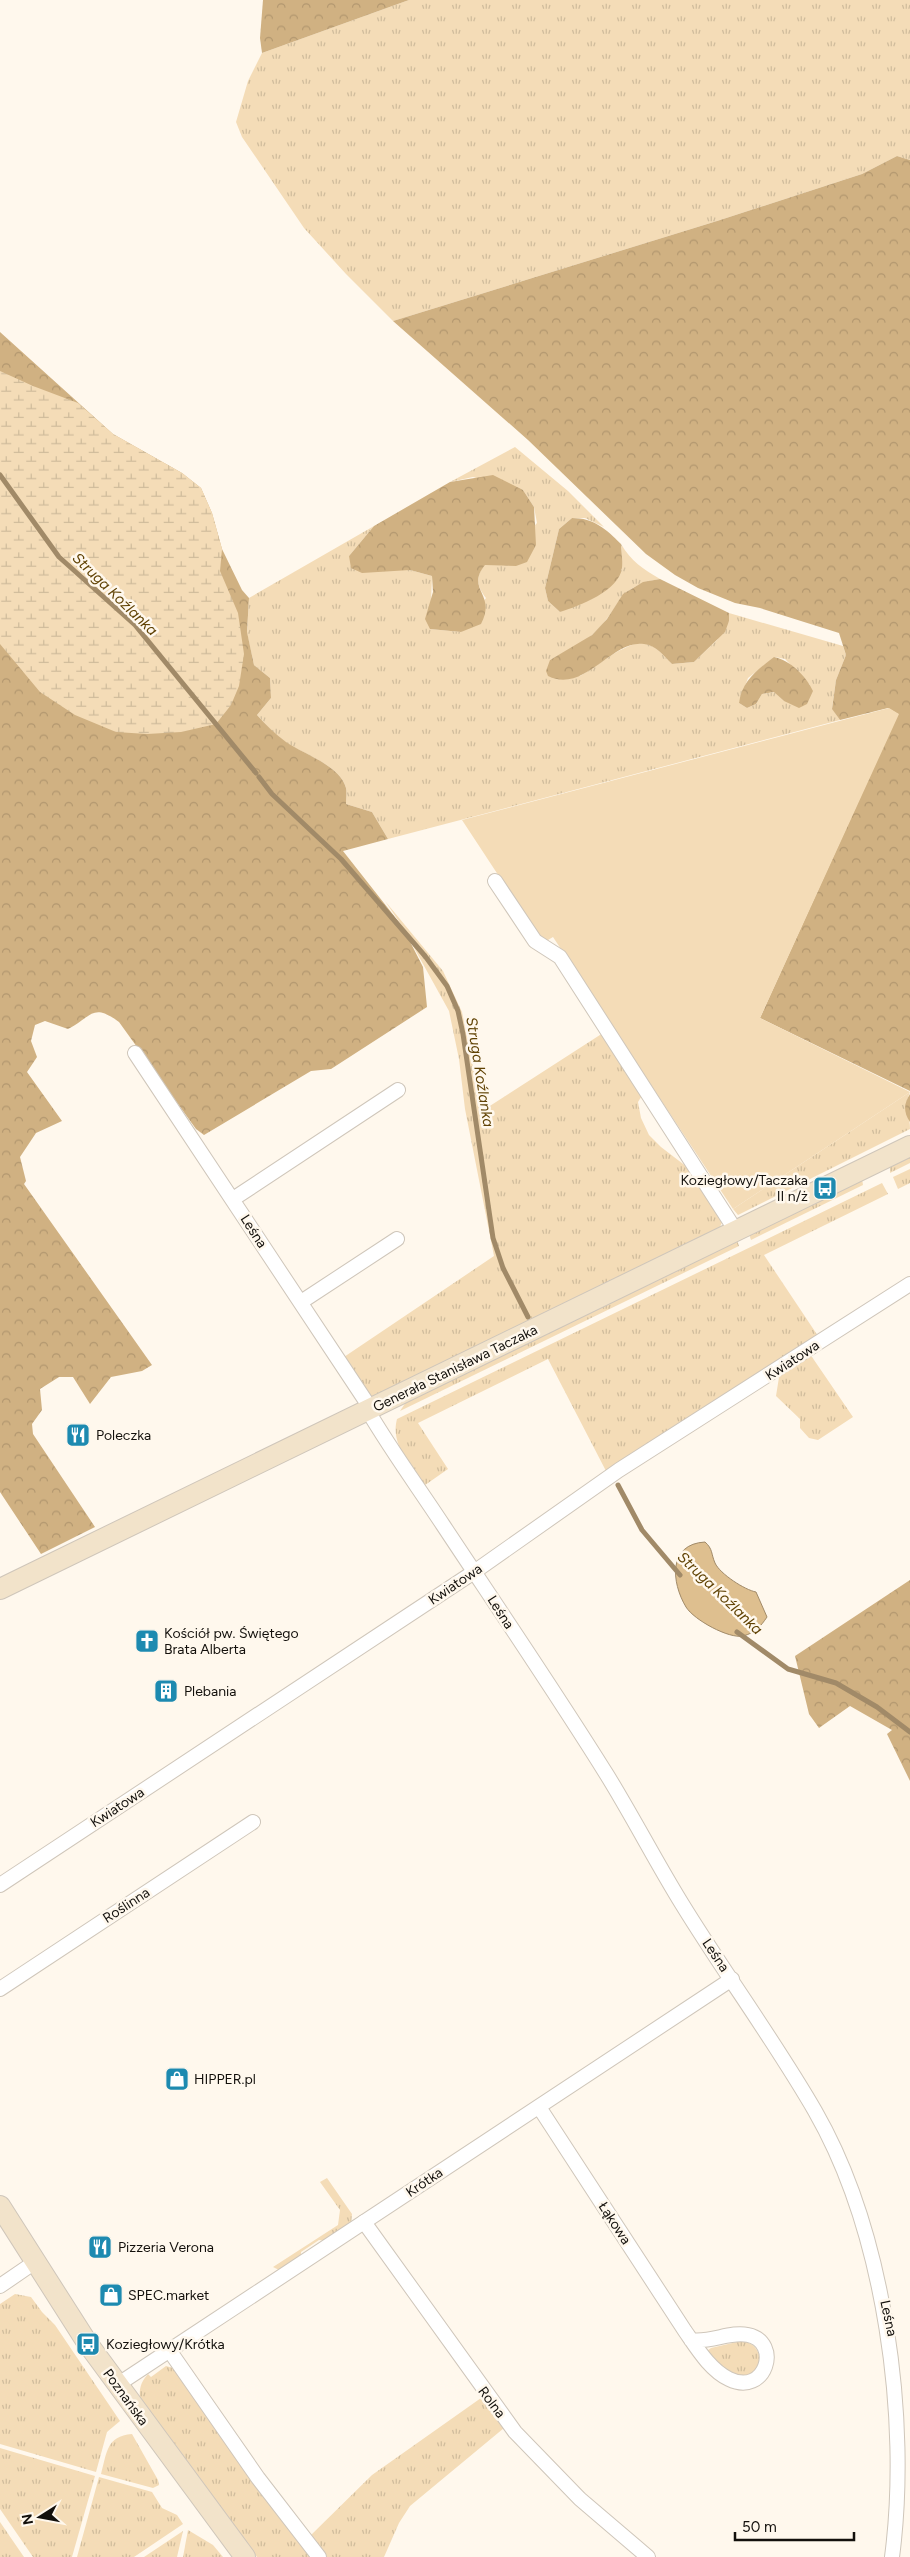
<svg xmlns="http://www.w3.org/2000/svg" width="910" height="2557" font-family="Figtree,sans-serif">
<defs>
<pattern id="grass-tufts" width="24" height="20" patternUnits="userSpaceOnUse" patternTransform="scale(1.25)"><rect width="24" height="20" fill="#f4dcb7"/><path d="M3 7l-1-3M5 7V3M7 7l1-3M15 17l-1-3M17 17v-4M19 17l1-3" fill="none" stroke="#d0bc9c"/></pattern>
<pattern id="forest-crowns" width="20" height="18" patternUnits="userSpaceOnUse" patternTransform="scale(1.25)"><rect width="20" height="18" fill="#d0b182"/><path d="M2 6a3 3 0 1 1 6 0M12 15a3 3 0 1 1 6 0" fill="none" stroke="#b2976f"/></pattern>
<pattern id="wetland-marsh" width="20" height="14" patternUnits="userSpaceOnUse" patternTransform="scale(1.25)"><rect width="20" height="14" fill="#f4dcb7"/><path d="M1 5h8M5 5V1M11 12h8M15 12V8" fill="none" stroke="#d0bc9c"/></pattern>
</defs>
<rect width="100%" height="100%" fill="#fff8ed"/>
<g fill="url(#grass-tufts)" fill-rule="evenodd">
<polygon points="409,0 910,0 910,160 897,156 862,174 717,221 393,321 346,274 304,228 242,137 236,122 248,81 262,53"/>
<path d="M515 447 568 491 604 527 585 518H572L559 529 545 588 548 601 560 612 622 570 621 544C631 561 643 569 660 579 615 586 622 608 593 634 581 645 564 652 550 660L580 676C596 667 625 642 643 643 655 644 664 656 672 664L694 662 717 640 729 621V613L843 646 846 655 836 680 832 708 840 720 388 839 372 812 346 804C346 799 347 793 346 788 340 765 303 754 285 742 274 734 266 724 257 715L271 698 270 678 254 665 247 633 249 598 374 526 349 556 394 570H410L432 576 430 629 461 632 486 598C477 586 475 578 484 565H498L537 523 534 507 523 490 473 477 450 482ZM775 657 785 659 810 685 784 701 775 692 762 694 756 704 747 708 739 703 748 678Z"/>
<polygon points="385,901 443,971 462,1012 482,1111 603,1033 643,1094 638,1102 641,1118 649,1135 661,1147 687,1167 723,1220 720,1227 374,1398 370,1397 344,1357 494,1256 465,1109 459,1059 449,1011 402,926"/>
<path d="M910 1092C901 1115 910 1110 910 1129L738 1215 733 1209Z"/>
<polygon points="910,1156 910,1163 890,1173 890,1165"/>
<polygon points="910,1169 910,1183 898,1189 893,1177"/>
<polygon points="862,1179 863,1185 751,1240 749,1234"/>
<path d="M882 1183 888 1194 764 1255 818 1336 606 1471 548 1359 418 1423 448 1469 428 1483 425 1485C411 1465 390 1445 397 1419Z"/>
<polygon points="737,1240 739,1246 400,1411 406,1402"/>
<polygon points="802,1357 812,1357 853,1417 818,1440 809,1438 800,1428 800,1419 776,1396 780,1371"/>
<polygon points="327,2178 352,2214 351,2224 326,2241 319,2240 301,2252 301,2258 281,2271 273,2267 338,2225 340,2210 320,2182"/>
<polygon points="15,2294 31,2297 42,2312 55,2325 120,2421 107,2432 96,2472 0,2444 0,2304"/>
<path d="M741 2341C777 2344 758 2410 707 2351L711 2348Z"/>
<path d="M166 2366 173 2368 310 2557H257L252 2551 140 2399C139 2388 141 2382 148 2374L151 2377Z"/>
<polygon points="481,2398 504,2428 410,2506 399,2523 384,2557 327,2557 310,2536 372,2475"/>
<path d="M132 2434 158 2480 159 2485 153 2488 101 2474C107 2453 106 2436 132 2434Z"/>
<polygon points="0,2448 95,2476 72,2557 33,2557 0,2509"/>
<polygon points="99,2477 152,2492 162,2508 177,2515 183,2524 134,2557 77,2557"/>
<polygon points="0,2522 24,2557 0,2557"/>
<polygon points="188,2530 213,2545 223,2557 183,2557"/>
<polygon points="183,2531 177,2557 144,2557"/>
</g>
<g fill="url(#forest-crowns)">
<polygon points="263,0 409,0 262,53 260,38"/>
<polygon points="897,156 910,160 910,1091 760,1018 898,714 888,708 840,720 832,709 836,680 846,655 839,633 760,608 735,603 698,588 675,575 646,554 528,440 393,321 717,221 862,174"/>
<path d="M0 332 113 434 182 473 201 488 212 513 222 549 242 590 249 598 247 632 254 665 270 678 271 698 257 715C266 725 275 734 286 742 303 754 340 765 346 788 347 793 346 799 346 804L372 812 388 839 343 851 402 926 423 967 427 1007 331 1069 311 1071 204 1135 196 1129 119 1022C92 1002 92 1017 68 1029L45 1021 35 1025 31 1041 37 1057 27 1072 62 1121 36 1133 20 1157 26 1181 24 1184 152 1365 142 1371 111 1377 90 1404 73 1377H59L40 1389 42 1410 32 1424 33 1434 95 1527 41 1554 0 1492Z"/>
<path d="M493 475 523 490 534 507 536 545 527 562 516 566 485 565C465 590 497 593 481 624L461 632 430 629 425 619 433 592 432 576 410 570 362 573 351 568 349 556 374 526 450 482Z"/>
<path d="M572 518C594 518 606 529 621 544 621 551 623 560 622 568 619 591 579 606 560 612L548 601 545 588 559 529Z"/>
<path d="M660 579 729 613V621L725 632 694 662 672 664C664 656 656 645 644 644 612 639 585 694 548 676L546 671 550 660 592 635 607 619 623 594 643 582Z"/>
<path d="M774 657C790 660 806 676 813 691L807 704 799 708 784 701 774 692 762 694 756 704 747 708 739 703C742 681 757 670 774 657Z"/>
<path d="M910 1094V1122C903 1112 904 1103 910 1094Z"/>
<polygon points="910,1580 910,1781 887,1734 892,1730 850,1706 819,1728 809,1714 795,1656"/>
</g>
<polygon fill="url(#wetland-marsh)" points="0,371 33,386 78,403 113,434 182,473 201,488 212,513 222,549 220,571 238,613 244,654 239,686 231,705 216,724 181,732 147,734 116,732 75,715 40,692 0,644"/>
<polygon fill="#f4dcb7" points="889,708 899,714 760,1018 910,1092 733,1209 553,937 543,943 462,820"/>
<path fill="#debf8f" stroke="#a18a68" d="M705 1542C713 1549 711 1554 715 1563 720 1574 745 1590 756 1592L767 1617C761 1626 755 1633 743 1636 729 1639 694 1620 686 1607 671 1582 668 1544 705 1542Z"/>
<g fill="none" stroke-linecap="round" stroke-linejoin="round">
<g stroke="#a18a68" stroke-width="5">
<polyline points="0,475 59,557 135,625 256,773"/>
<polyline points="259,777 272,794 341,859 425,956 447,986 458,1011 463,1034 493,1238 503,1268 528,1317"/>
<polyline points="618,1485 642,1530 680,1575"/>
<polyline points="737,1632 788,1669 836,1683 877,1707 910,1732"/>
</g>
<g stroke="#cfc6ba" stroke-width="16">
<g id="street">
<polyline points="495,881 535,941 560,957 736,1231"/>
<polyline points="135,1053 371,1409"/>
<polyline points="233,1199 398,1090"/>
<polyline points="301,1302 397,1239"/>
<path d="M368 1411C391 1450 418 1487 443 1525 498 1608 554 1690 607 1775 633 1817 656 1862 682 1904 725 1974 774 2040 815 2111 885 2233 910 2420 892 2557"/>
<polyline points="0,1885 474,1572 619,1470 910,1284"/>
<polyline points="0,1989 253,1822"/>
<path d="M539 2107 685 2331C697 2348 710 2370 729 2379 766 2397 782 2342 748 2335 730 2331 711 2343 691 2340"/>
<polyline points="364,2222 515,2432 580,2499 648,2557"/>
<polyline points="0,2286 35,2262"/>
<polyline points="169,2350 258,2478 319,2557"/>
<polyline points="117,2385 732,1979"/>
</g>
</g>
<g stroke="#cfc6ba" stroke-width="22">
<g id="secondary">
<polyline points="0,1589 910,1146"/>
<polyline points="0,2206 88,2344 245,2557"/>
</g>
</g>
<use href="#street" stroke="#fff" stroke-width="14"/>
<use href="#secondary" stroke="#f2e3ca" stroke-width="20"/>
</g>
<defs>
<g id="bus-square" transform="scale(1.25)"><rect x="-9" y="-9" width="18" height="18" rx="4" fill="#1d8ab0" stroke="#fff8ed"/><path d="M-5-6H5V4H4V6H2V4H-2V6H-4V4H-5ZM-3.5-4V0h7V-4ZM-3.5 1.2v1.5H-2V1.2ZM2 1.2v1.5H3.5V1.2Z" fill="#fff"/></g>
<g id="restaurant-square" transform="scale(1.25)"><rect x="-9" y="-9" width="18" height="18" rx="4" fill="#1d8ab0" stroke="#fff8ed"/><path d="M-5-6h1v4h1v-4h1v4h1v-4h1v5L-1.5 .5V6h-2V.5L-5-1ZM5-6V6H3V1.5H1.5Q1.5-4 5-6Z" fill="#fff"/></g>
<g id="church-square" transform="scale(1.25)"><rect x="-9" y="-9" width="18" height="18" rx="4" fill="#1d8ab0" stroke="#fff8ed"/><path d="M-1.2-6h2.4v3.5h3.3v2.4h-3.3V6h-2.4V-.1h-3.3v-2.4h3.3Z" fill="#fff"/></g>
<g id="building-square" transform="scale(1.25)"><rect x="-9" y="-9" width="18" height="18" rx="4" fill="#1d8ab0" stroke="#fff8ed"/><path d="M-4-6H4V6H1V3H-1V6H-4ZM-2.5-4.3h1.7v1.8h-1.7ZM.8-4.3h1.7v1.8H.8ZM-2.5-1h1.7V.8h-1.7ZM.8-1h1.7V.8H.8Z" fill="#fff"/></g>
<g id="shop-square" transform="scale(1.25)"><rect x="-9" y="-9" width="18" height="18" rx="4" fill="#1d8ab0" stroke="#fff8ed"/><path d="M-5-2.5h2.3a2.7 3.5 0 0 1 5.4 0H5L5.5 6h-11ZM-1.5-2.5h3a1.5 2.3 0 0 0-3 0Z" fill="#fff"/></g>
</defs>
<g fill-rule="evenodd">
<use href="#bus-square" x="825" y="1188"/>
<use href="#restaurant-square" x="78" y="1435"/>
<use href="#church-square" x="147" y="1641"/>
<use href="#building-square" x="166" y="1691"/>
<use href="#shop-square" x="177" y="2079"/>
<use href="#restaurant-square" x="100" y="2247"/>
<use href="#shop-square" x="111" y="2295"/>
<use href="#bus-square" x="88" y="2344"/>
</g>
<g text-anchor="middle" stroke-width="5" stroke-linejoin="round" paint-order="stroke">
<g font-size="14" fill="#13100c" stroke="#fff8ed" text-anchor="start">
<text x="808" y="1185" text-anchor="end">Koziegłowy/Taczaka<tspan x="808" dy="16">II n/ż</tspan></text>
<text x="96" y="1440">Poleczka</text>
<text x="164" y="1638">Kościół pw. Świętego<tspan x="164" dy="16">Brata Alberta</tspan></text>
<text x="184" y="1696">Plebania</text>
<text x="194" y="2084">HIPPER.pl</text>
<text x="118" y="2252">Pizzeria Verona</text>
<text x="128" y="2300">SPEC.market</text>
<text x="106" y="2349">Koziegłowy/Krótka</text>
</g>
<g font-size="14" fill="#13100c" stroke="#fff8ed">
<text transform="translate(254 1231) rotate(57)" y="5">Leśna</text>
<text transform="translate(792 1360) rotate(-33)" y="5">Kwiatowa</text>
<text transform="translate(455 1368) rotate(-26)" y="5">Generała Stanisława Taczaka</text>
<text transform="translate(455 1584) rotate(-34)" y="5">Kwiatowa</text>
<text transform="translate(501 1612) rotate(57)" y="5">Leśna</text>
<text transform="translate(117 1807) rotate(-33)" y="5">Kwiatowa</text>
<text transform="translate(126 1905) rotate(-33)" y="5">Roślinna</text>
<text transform="translate(716 1955) rotate(56)" y="5">Leśna</text>
<text transform="translate(424 2182) rotate(-34)" y="5">Krótka</text>
<text transform="translate(615 2223) rotate(57)" y="5">Łąkowa</text>
<text transform="translate(889 2318) rotate(78)" y="5">Leśna</text>
<text transform="translate(126 2397) rotate(54)" y="5">Poznańska</text>
<text transform="translate(492 2402) rotate(53)" y="5">Rolna</text>
</g>
<g font-size="15" font-style="italic" fill="#604204" stroke="#fff8ed">
<text transform="translate(115 594) rotate(44)" y="5">Struga Koźlanka</text>
<text transform="translate(480 1072) rotate(81)" y="5">Struga Koźlanka</text>
<text transform="translate(720 1593) rotate(44)" y="5">Struga Koźlanka</text>
</g>
</g>
<g transform="translate(40 2517) rotate(259)" stroke="#fff8ed" stroke-width="4" paint-order="stroke">
<path d="M0-4L9 19L0 12L-9 19Z" fill="#13100c"/>
<text y="-8" font-size="14" font-weight="bold" text-anchor="middle" fill="#13100c">N</text>
</g>
<path d="M735 2532v8h119v-8" fill="none" stroke="#13100c" stroke-width="2.5"/>
<text x="742" y="2532" font-size="15" fill="#13100c" stroke="#fff8ed" stroke-width="4" paint-order="stroke">50 m</text>
</svg>
